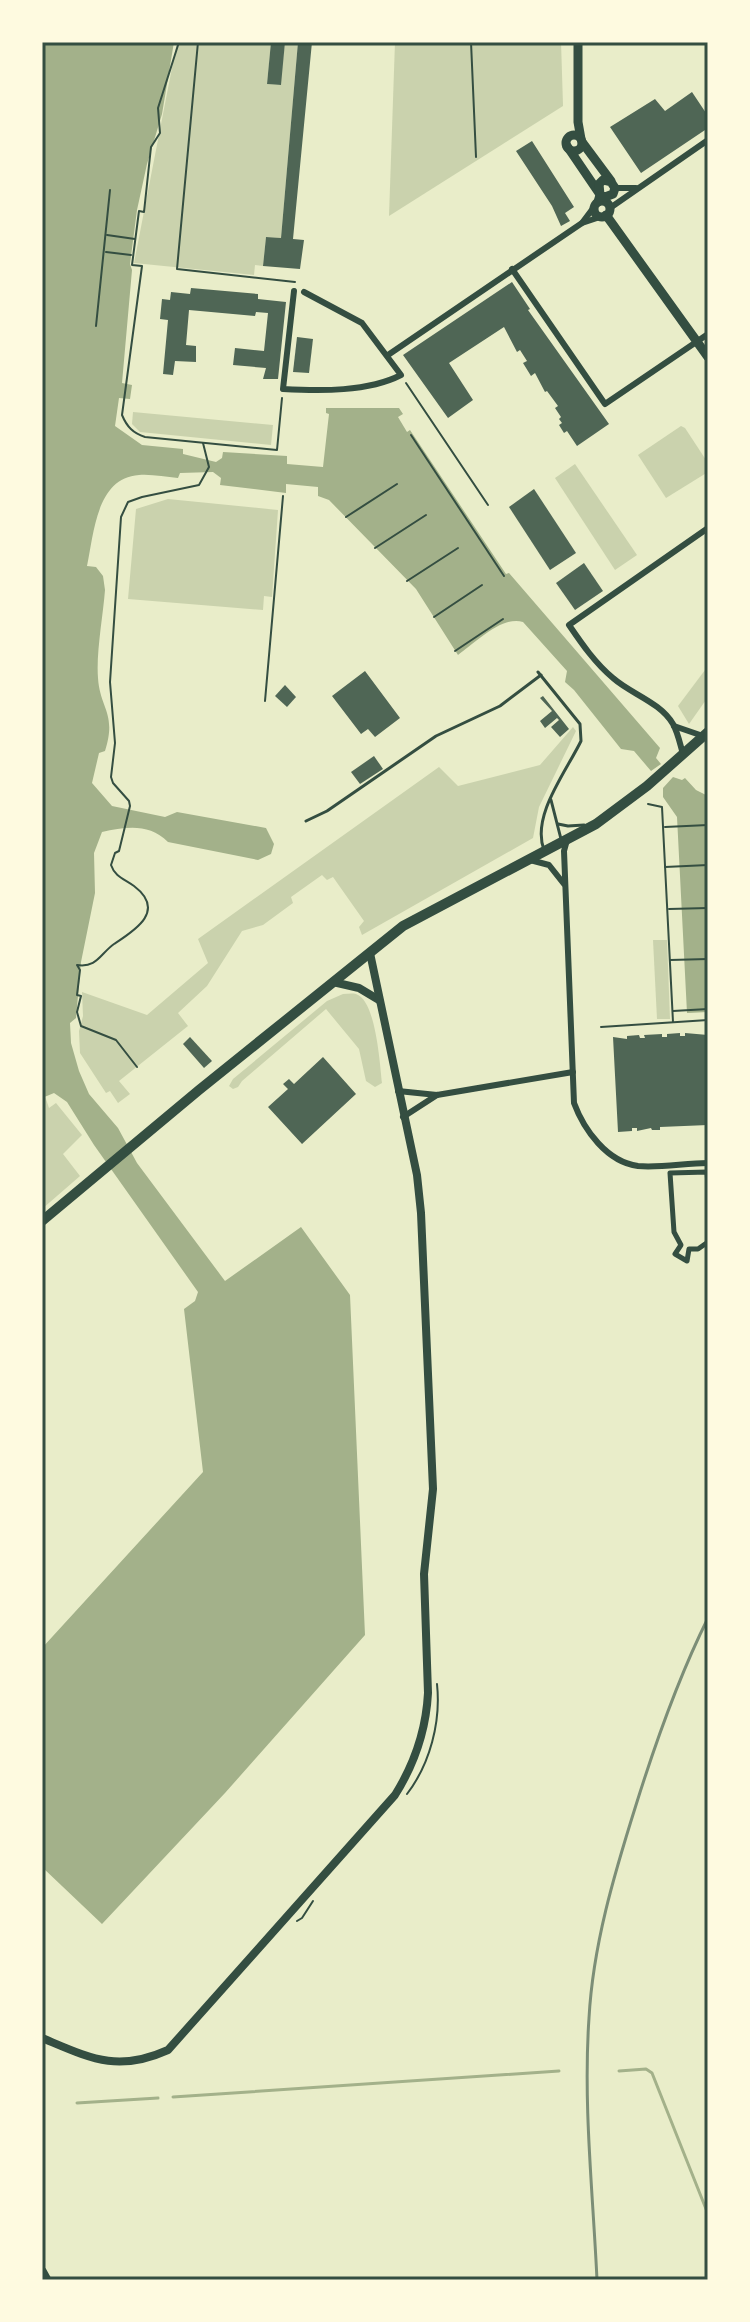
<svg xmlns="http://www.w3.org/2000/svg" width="750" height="2322" font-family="'Noto Sans',sans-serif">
<rect width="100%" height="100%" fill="#e9edc9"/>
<g fill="#cad2ad">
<polygon points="177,42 271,42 267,84 280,85 285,42 298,42 281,238 266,237 263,266 255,265 254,275 134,263"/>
<polygon points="395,42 561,42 563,106 389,216"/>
<polygon points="133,412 273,425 271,445 140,432 132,424"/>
<polygon points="681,426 685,428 708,463 708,472 666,498 638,455"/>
<polygon points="575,464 637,555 615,570 555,478"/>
<polygon points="168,499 278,510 272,597 264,596 263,610 128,599 136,509"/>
<polygon points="708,666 708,697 689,724 678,706"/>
<polygon points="573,727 576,731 539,807 533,838 362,935 359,927 364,921 333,877 327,880 322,875 291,897 293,903 263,925 242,931 207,986 178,1013 188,1026 119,1081 130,1094 118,1103 110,1091 106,1093 80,1053 79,1031 83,1016 82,992 147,1015 208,963 198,939 439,767 458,786 540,765"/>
<polygon points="653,940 667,940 670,1019 657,1019"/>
<path d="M343 994C347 994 352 993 356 994 376 1000 380 1065 382 1083L375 1087 366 1081 359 1049 326 1009 242 1081 238 1087 233 1089 229 1086 233 1079 327 1001Z"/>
<polygon points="45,1096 49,1108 56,1103 82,1135 63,1154 80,1176 42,1209 42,1098"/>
</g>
<g fill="#a3b18a">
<path d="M42 42H174L162 114 147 164 137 210 130 264 132 270 122 383 132 385 130 399 119 398 115 426 142 445 183 449V454L216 462 222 458 223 452 287 456V464L323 467 329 414 326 413V408H399L403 414 398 417 407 432 410 430 506 574 509 573 660 748 656 758 661 764 651 771 634 751 621 749 574 690 565 682 567 671 523 622C502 615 474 644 458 655L416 589 329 500 318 496V487L286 484V493L220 485 221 478 213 472 180 473 178 478C165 477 152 474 139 475 96 478 94 534 87 566L96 567 103 576 105 590C103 616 96 653 98 678 100 709 117 713 105 751L99 753 92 783 112 806 165 817 177 812 266 828 274 844 271 854 258 860 168 842C149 823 126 827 102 832L94 853 95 893 81 962 76 1018 70 1023 71 1043 79 1071 89 1094 118 1128 137 1163 225 1281 301 1227 350 1295 365 1635 225 1793 102 1924 42 1867V1648L203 1472 184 1309 195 1301 198 1292 94 1145 67 1102 54 1093 42 1098Z"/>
<polygon points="673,777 682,780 685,778 696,790 708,796 708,1012 687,1013 677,817 663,797 663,788"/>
</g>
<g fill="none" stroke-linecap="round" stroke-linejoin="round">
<g stroke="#a3b18a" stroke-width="3">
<polyline points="619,2071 646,2069 652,2073 708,2214"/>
<polyline points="173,2097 559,2071"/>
<polyline points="77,2103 158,2098"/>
</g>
</g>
<g fill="#4f6655">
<polygon points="271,42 285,42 281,85 267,84"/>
<polygon points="298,42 312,42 293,239 304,240 300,269 263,266 266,237 281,238"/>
<polygon points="692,92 708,116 708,128 641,173 610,127 655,99 665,111"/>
<polygon points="532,141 574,207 565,213 570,221 561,226 552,206 516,151"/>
<polygon points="512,282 530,309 528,310 609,424 577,446 567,431 564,433 559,425 562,423 559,419 561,417 555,408 558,406 547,391 545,392 535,373 531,376 523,363 527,361 520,350 517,352 504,327 449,363 473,400 448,418 403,355"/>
<polygon points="191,288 258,294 258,299 286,302 278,379 263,379 266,368 233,365 235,348 264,351 268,313 256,312 255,316 189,310 186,345 196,346 196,362 175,361 173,375 163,374 168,320 160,319 162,299 170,300 171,292 190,294"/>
<polygon points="297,337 313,339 309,373 293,372"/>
<polygon points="534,489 576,553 550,570 509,507"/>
<polygon points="584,563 603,591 575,610 556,583"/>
<polygon points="365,671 400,718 375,737 368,729 361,734 332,696"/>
<polygon points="285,685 296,697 287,707 275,696"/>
<polygon points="543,696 569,729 560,737 551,727 559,720 557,718 545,728 540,721 552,711 540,698"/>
<polygon points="374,756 383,769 360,784 351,772"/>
<polygon points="680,1033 680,1036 685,1036 685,1033 708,1035 708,1125 660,1127 660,1130 652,1130 651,1128 637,1131 637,1128 632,1128 632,1131 618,1132 613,1037 627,1039 627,1036 639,1035 640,1038 645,1038 644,1035 662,1034 662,1037 667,1037 667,1034"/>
<polygon points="190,1037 212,1061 204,1068 183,1044"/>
<polygon points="323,1057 356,1094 302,1144 268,1107 288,1089 283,1084 289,1079 294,1084"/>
</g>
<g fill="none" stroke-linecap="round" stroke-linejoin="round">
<g stroke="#344e41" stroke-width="2">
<path d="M179 42 158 108 160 133 151 147 144 212 139 211 132 265 142 266 122 415C127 427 133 433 145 437L277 450 282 398"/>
<polyline points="198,42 177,269 295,282"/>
<polyline points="471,42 476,157"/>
<polyline points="107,235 135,239"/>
<polyline points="106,252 131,255"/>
<polyline points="96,326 110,190"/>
<polyline points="406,383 488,505"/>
<polyline points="411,435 504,576"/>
<polyline points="346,517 397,484"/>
<polyline points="375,548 426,515"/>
<polyline points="407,581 458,548"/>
<polyline points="434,617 482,585"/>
<polyline points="455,651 503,619"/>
<polyline points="265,701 283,496"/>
<polyline points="648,804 662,807 673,1022"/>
<polyline points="665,827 708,825"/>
<polyline points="665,867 708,865"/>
<polyline points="669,909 708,908"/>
<polyline points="670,960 708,959"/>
<polyline points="673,1011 708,1009"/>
<polyline points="601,1027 708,1020"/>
<path d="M137 1067 116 1040 81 1026 77 1012 81 996 77 995 80 970 77 965C97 968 100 954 114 944 134 931 167 911 134 886 125 879 115 877 111 865L115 853 119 851 130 806 129 801 113 783 111 777 115 743 110 682 121 517 128 502 142 497 199 485 209 467 203 443"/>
<path d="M407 1794C430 1764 441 1722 437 1684"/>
<polyline points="297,1921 302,1918 313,1901"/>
</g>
<g stroke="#344e41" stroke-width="3">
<path d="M538 672 580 724 581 741C566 772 531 816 544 850"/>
<polyline points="551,800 561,839"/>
<polyline points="306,821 327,811 436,736 500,706 541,675"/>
<polyline points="558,824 568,826 584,825"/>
</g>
<polyline stroke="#344e41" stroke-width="5" points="708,1184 707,1172 670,1173 674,1232 681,1245 675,1254 687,1261 689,1249 698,1249 708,1242"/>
<g stroke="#344e41" stroke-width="6">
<polyline points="615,188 636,188"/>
<polyline points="610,208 708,140"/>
<polyline points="582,223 594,207"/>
<polyline points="512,269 605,404 708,334"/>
<path d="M294 291 283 389C320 391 368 392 401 375L362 323 304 292"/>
<polyline points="388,355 582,223 603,216"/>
<polyline points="674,726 703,736"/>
<path d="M683 754C680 744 678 733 673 724 660 702 631 694 613 678 595 663 582 644 569 625L708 528"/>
<path d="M567 840 564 851 574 1103C584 1130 607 1162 638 1166 661 1168 685 1163 708 1163"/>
<polyline points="530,860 549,865 564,884"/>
<polyline points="398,1091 437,1095 573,1072"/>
<polyline points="403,1117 437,1095"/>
<polyline points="262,2280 347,2280"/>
</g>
<g stroke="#344e41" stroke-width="8">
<polyline points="333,982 359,988 379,1000"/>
<path d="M42 2038C90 2058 117 2073 168 2050L395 1795C415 1763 426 1731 428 1693L424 1574 433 1489 421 1213 417 1175 370 953"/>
</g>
<g stroke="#344e41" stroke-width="9">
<polyline points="578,42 578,122 581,139"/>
<circle cx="574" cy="143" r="8"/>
<polyline points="582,142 611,181"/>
<polyline points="567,146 599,193"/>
<circle cx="602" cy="209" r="8"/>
<polyline points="598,202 600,195 599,184 603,180 611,182 615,188 613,194 605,197 600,195"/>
<polyline points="606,215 708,357"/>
<polyline points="42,2271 47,2280"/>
</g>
<polyline stroke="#344e41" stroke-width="10" points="42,1221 199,1090 403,926 596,824 647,786 708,732"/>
<path stroke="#7c8e77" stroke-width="3" d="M597 2280C593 2193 583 2105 589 2018 593 1945 614 1875 636 1805 656 1741 678 1678 708 1618"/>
</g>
<rect width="750" height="2322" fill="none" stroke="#fefae0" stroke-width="88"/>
<rect x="44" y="44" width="662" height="2234" fill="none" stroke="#344e41" stroke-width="3"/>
</svg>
